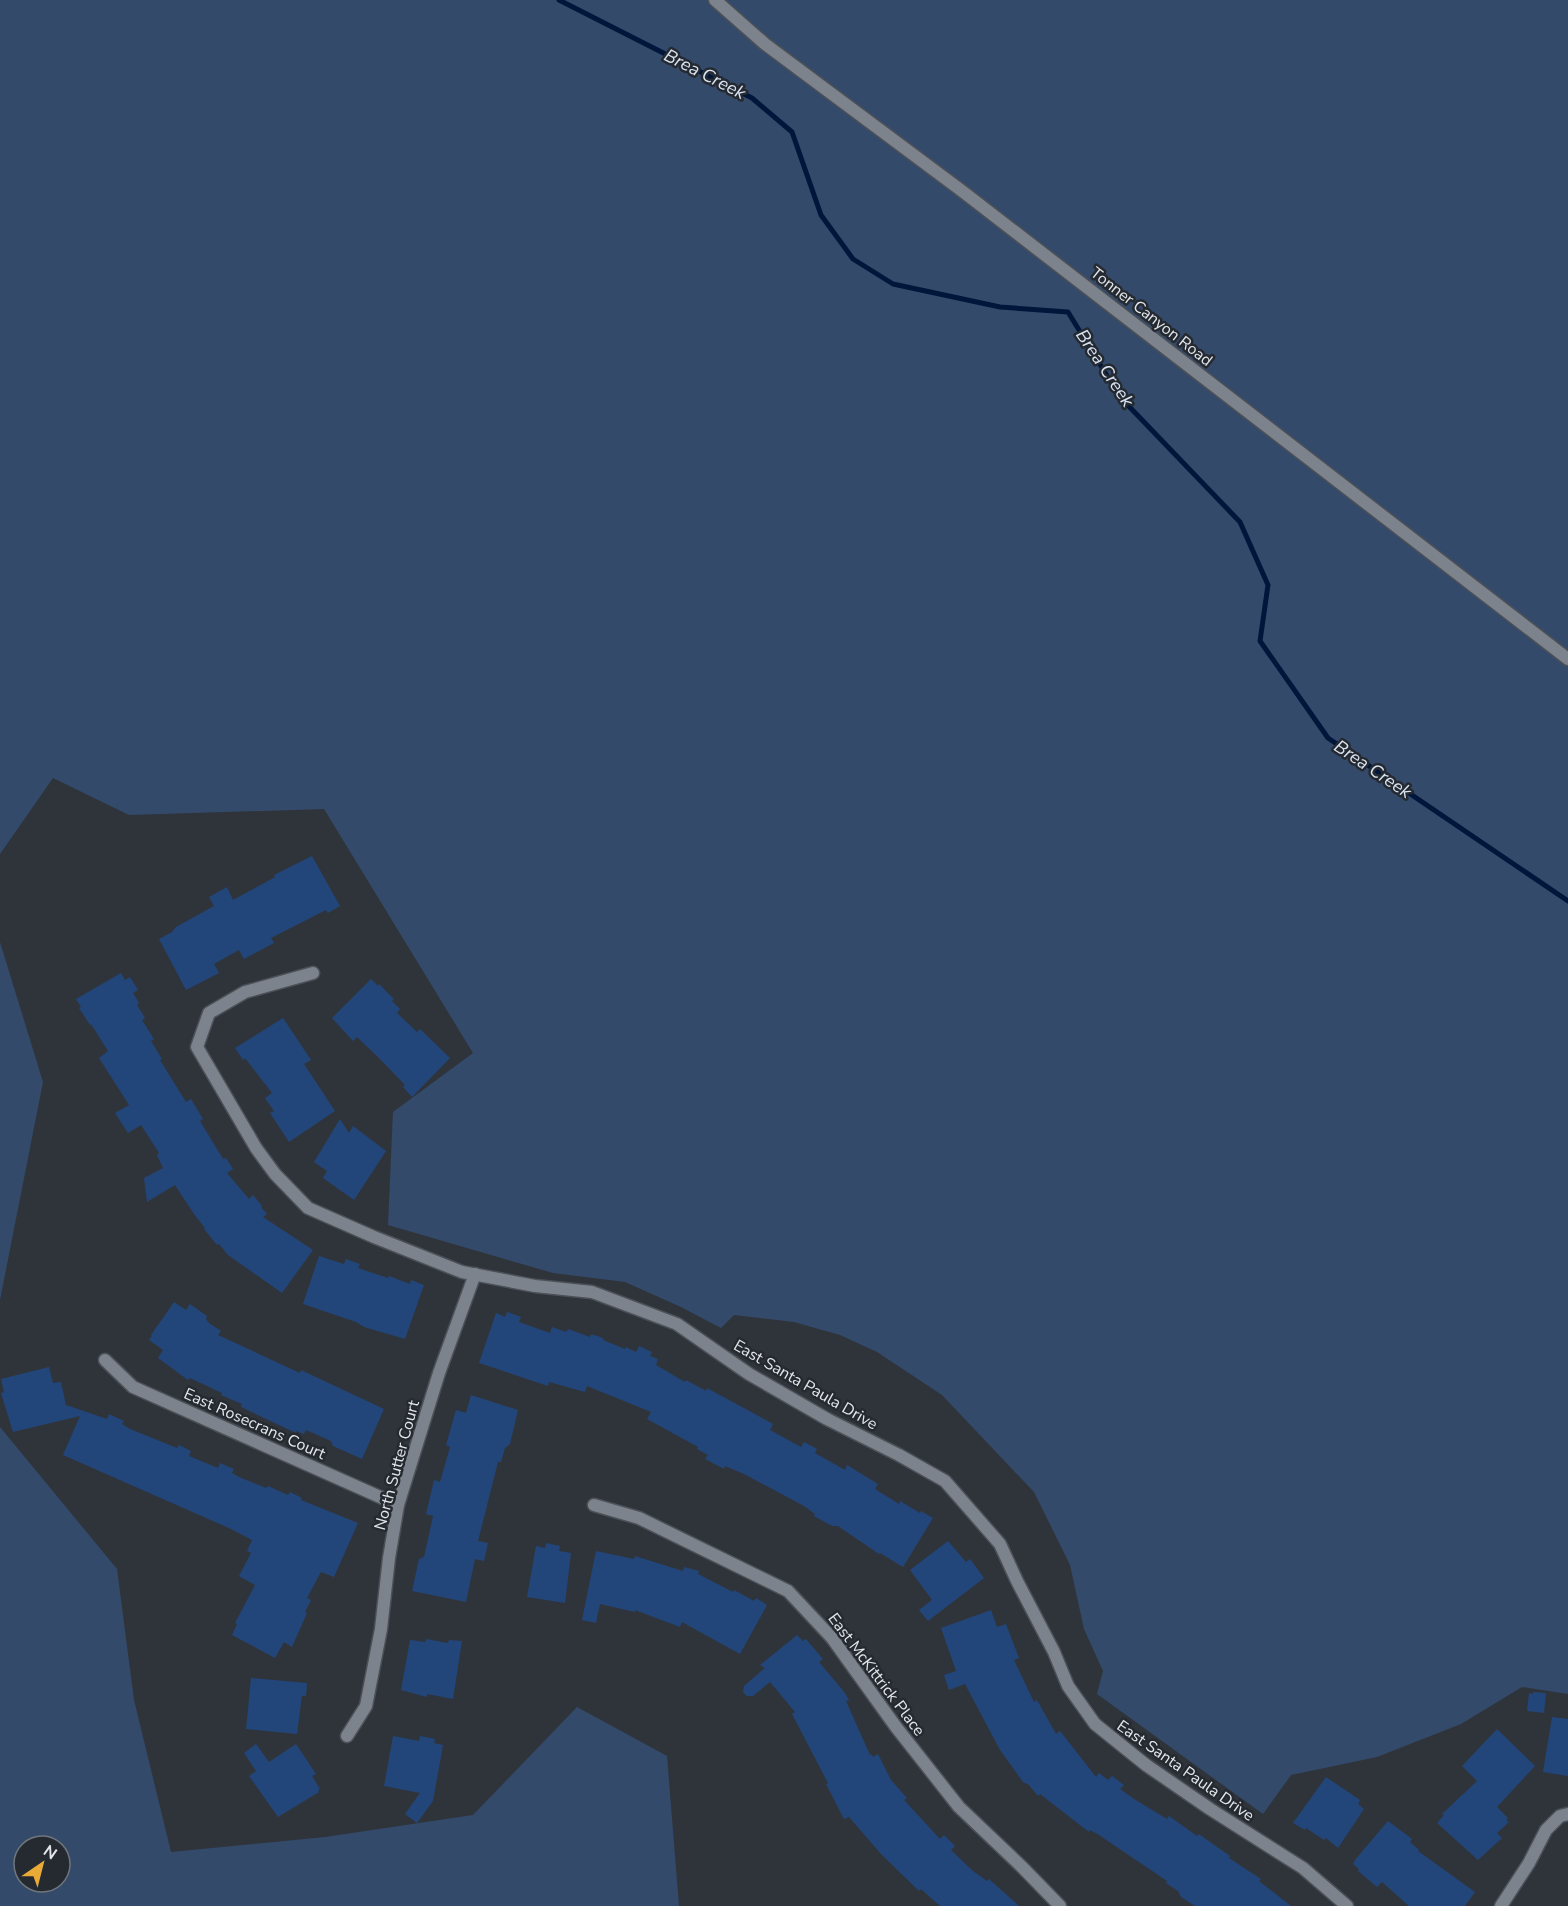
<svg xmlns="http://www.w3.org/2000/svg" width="1568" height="1906" font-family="'Nunito Sans',sans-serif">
<rect width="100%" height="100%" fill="#2f343b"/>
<g fill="#344a6b" fill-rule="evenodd">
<polygon points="0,0 1568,0 1568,1694 1522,1687 1461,1724 1377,1757 1291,1775 1263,1814 1097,1694 1103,1671 1084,1629 1070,1565 1034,1492 942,1395 877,1352 840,1335 794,1322 734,1315 721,1328 681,1307 625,1282 553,1273 388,1225 393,1112 473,1053 324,809 129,815 53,778 0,854"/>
<polygon points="0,942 43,1082 0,1300"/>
<path d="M0 1427 117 1569 134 1700 171 1852 325 1837 473 1815 577 1707 667 1756 679 1906H0ZM24 1846H60V1882H24Z"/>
</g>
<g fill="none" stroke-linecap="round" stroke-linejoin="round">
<polyline stroke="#00163b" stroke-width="5" points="559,0 752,98 792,132 821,215 853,259 893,284 1000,307 1068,312 1120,397 1240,522 1268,585 1260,641 1328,738 1568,901"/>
</g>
<g fill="#23467a">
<polygon points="312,856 340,906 328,913 326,910 271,938 274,943 244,959 239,950 214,964 219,973 186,990 159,939 172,932 176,927 214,906 209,897 227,887 233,900 275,877 274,875"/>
<polygon points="121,973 125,980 130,977 138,990 133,993 139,1003 137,1005 145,1018 142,1020 154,1039 151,1041 162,1059 160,1060 186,1102 191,1099 203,1119 200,1121 223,1159 226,1158 233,1169 227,1173 249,1199 253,1195 262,1206 261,1207 267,1214 263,1217 313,1250 282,1293 228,1255 219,1244 217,1245 204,1229 205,1228 194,1214 175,1185 147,1202 144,1178 163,1168 157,1155 159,1153 141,1125 128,1133 115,1113 129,1105 99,1058 108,1051 91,1024 90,1025 79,1008 81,1007 76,999"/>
<polygon points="371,979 378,986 379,984 394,999 392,1001 400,1009 397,1013 417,1032 420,1029 450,1058 412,1097 403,1087 405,1085 379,1058 357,1037 353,1041 332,1018"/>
<polygon points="283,1018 311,1060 304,1064 335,1111 289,1142 270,1113 274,1111 265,1098 272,1093 245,1058 243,1060 235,1048"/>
<polygon points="340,1119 349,1133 353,1126 386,1151 354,1200 323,1178 327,1171 314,1162"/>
<polygon points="319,1256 344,1264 346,1259 360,1264 358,1268 388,1278 389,1276 410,1284 411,1280 424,1285 405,1339 364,1327 356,1322 303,1304"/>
<polygon points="174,1302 186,1310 190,1304 207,1316 206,1319 209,1323 221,1331 218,1335 300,1373 301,1370 384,1409 362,1459 333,1446 331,1441 306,1430 304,1434 296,1431 296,1433 241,1407 242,1404 221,1395 222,1393 190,1378 188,1380 158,1358 163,1350 149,1340 152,1336 151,1335"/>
<polygon points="507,1312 521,1317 519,1322 550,1333 552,1327 566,1332 568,1329 590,1337 591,1334 603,1338 603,1340 625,1349 626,1347 636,1352 639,1346 652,1352 650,1356 658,1359 656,1365 685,1382 686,1380 706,1391 707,1388 773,1424 770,1430 801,1447 804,1442 817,1449 815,1453 845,1470 847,1465 878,1484 875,1489 899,1504 900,1501 920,1513 921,1511 933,1518 903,1567 880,1553 879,1554 838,1526 832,1526 814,1516 815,1514 804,1506 744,1474 725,1466 724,1469 705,1459 708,1455 697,1449 698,1447 647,1419 651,1412 587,1386 585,1392 549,1382 548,1386 479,1363 496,1313 505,1317"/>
<polygon points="49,1367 53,1383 61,1382 66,1405 107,1419 109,1414 124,1421 122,1424 130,1429 177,1448 179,1445 191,1451 189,1456 218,1468 220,1463 234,1469 232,1473 239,1477 266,1488 268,1486 288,1495 290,1492 302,1498 301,1500 358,1523 334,1577 321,1572 307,1598 311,1600 305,1612 307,1613 292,1647 284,1642 275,1658 232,1635 237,1624 235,1623 255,1585 239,1576 251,1553 247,1551 252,1540 231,1529 63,1455 80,1416 13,1432 1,1393 4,1392 1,1379"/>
<polygon points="471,1395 518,1410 510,1444 505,1448 501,1462 498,1462 478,1541 488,1543 484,1561 475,1559 466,1602 412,1591 419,1559 424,1557 433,1516 426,1514 434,1480 440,1482 450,1447 446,1445 456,1410 466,1413"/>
<polygon points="948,1541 966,1562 970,1559 984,1578 928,1621 919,1610 932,1600 910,1570"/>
<polygon points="546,1543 560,1546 559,1551 571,1553 565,1603 527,1597 536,1546 545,1548"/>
<polygon points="596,1551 634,1559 635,1556 683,1571 684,1567 699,1571 698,1574 733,1592 734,1590 754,1601 756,1598 767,1605 740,1654 682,1622 680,1627 635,1610 635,1612 600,1604 596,1623 582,1620"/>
<polygon points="991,1610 997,1627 1006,1624 1019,1658 1014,1660 1034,1702 1037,1700 1056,1734 1060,1731 1096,1777 1099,1773 1108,1780 1112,1776 1124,1785 1120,1789 1134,1799 1167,1819 1169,1816 1197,1836 1199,1834 1210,1842 1230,1856 1229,1858 1261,1879 1259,1881 1291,1906 1195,1906 1181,1897 1178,1891 1166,1883 1167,1881 1099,1835 1090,1830 1089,1832 1040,1794 1038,1796 1029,1785 1023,1782 1000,1750 965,1684 949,1690 944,1675 956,1671 941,1628"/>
<polygon points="797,1635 803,1641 806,1639 823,1659 819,1662 845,1693 849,1700 846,1701 870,1755 871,1754 873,1757 878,1754 891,1780 907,1798 904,1800 940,1839 944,1835 955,1846 951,1850 973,1871 987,1881 989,1879 1019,1906 940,1906 921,1889 919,1891 881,1854 849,1817 844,1819 826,1784 828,1783 792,1714 795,1712 770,1682 753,1696 747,1696 743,1692 744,1686 765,1668 760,1665"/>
<polygon points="426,1639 448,1643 449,1640 462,1641 453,1699 427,1694 427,1697 401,1690 410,1640 425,1642"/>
<polygon points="251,1678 307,1683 306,1696 302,1696 297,1734 246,1729"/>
<polygon points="1533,1692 1546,1693 1544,1713 1527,1711 1529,1693 1533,1694"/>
<polygon points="1552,1717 1568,1719 1568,1776 1543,1772"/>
<polygon points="1497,1729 1535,1766 1497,1807 1508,1818 1506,1820 1509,1822 1497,1833 1502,1838 1478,1860 1437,1823 1444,1815 1442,1814 1477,1781 1462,1766"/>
<polygon points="393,1736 419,1741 420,1736 435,1739 434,1743 443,1745 433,1801 417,1823 405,1814 420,1793 384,1786"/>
<polygon points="256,1744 269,1762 296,1744 316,1774 312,1776 320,1789 318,1790 319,1792 278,1817 249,1776 256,1771 244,1753"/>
<polygon points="1326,1777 1360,1800 1358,1804 1364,1809 1338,1848 1326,1838 1324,1840 1306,1828 1305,1830 1293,1823"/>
<polygon points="1388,1821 1412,1839 1410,1842 1419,1850 1418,1851 1475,1892 1465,1906 1409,1906 1382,1882 1377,1887 1358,1871 1359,1869 1353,1864 1355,1860"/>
</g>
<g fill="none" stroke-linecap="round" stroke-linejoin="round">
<g stroke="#4c5057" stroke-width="15">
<g id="minor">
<polyline points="715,0 765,44 962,191 1568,659"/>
<polyline points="313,973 245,992 209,1013 197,1047 256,1148 275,1174 308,1208 374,1237 462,1272 535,1286 592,1292 677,1324 749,1374 827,1419 899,1455 945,1481 1000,1544 1017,1581 1054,1652 1068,1686 1095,1724 1146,1765 1210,1809 1303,1868 1347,1906"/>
<polyline points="105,1360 133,1387 398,1505"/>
<polyline points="594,1505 639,1518 788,1591 832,1638 896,1727 959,1807 1021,1866 1060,1906"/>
<polyline points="347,1736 366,1706 381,1629 389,1558 398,1505 439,1373 475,1274"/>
<polyline points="1501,1906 1529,1863 1546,1830 1560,1816 1568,1814"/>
</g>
</g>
<use href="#minor" stroke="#7d838c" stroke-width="12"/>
</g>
<g text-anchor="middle" stroke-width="5" stroke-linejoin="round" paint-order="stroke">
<g font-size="16" fill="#e3e7ec" stroke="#252a31">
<text transform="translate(1152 316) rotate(38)" y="6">Tonner Canyon Road</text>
<text transform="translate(806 1384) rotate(30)" y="6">East Santa Paula Drive</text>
<text transform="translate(255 1423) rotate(24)" y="6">East Rosecrans Court</text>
<text transform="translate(396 1465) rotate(-75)" y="6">North Sutter Court</text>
<text transform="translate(877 1674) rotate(53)" y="6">East McKittrick Place</text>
<text transform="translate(1186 1770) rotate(35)" y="6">East Santa Paula Drive</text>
</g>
<g font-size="18" font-style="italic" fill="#d9e4f4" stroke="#252a31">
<text transform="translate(705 74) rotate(27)" y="6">Brea Creek</text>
<text transform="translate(1105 368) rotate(56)" y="6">Brea Creek</text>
<text transform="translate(1373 769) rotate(34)" y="6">Brea Creek</text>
</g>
</g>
<g transform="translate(42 1864) rotate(35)"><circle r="28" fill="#252a31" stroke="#71767c" stroke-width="1.5"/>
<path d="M0-4.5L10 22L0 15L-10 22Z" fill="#e9aa38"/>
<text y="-9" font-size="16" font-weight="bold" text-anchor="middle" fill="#e3e7ec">N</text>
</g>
</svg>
